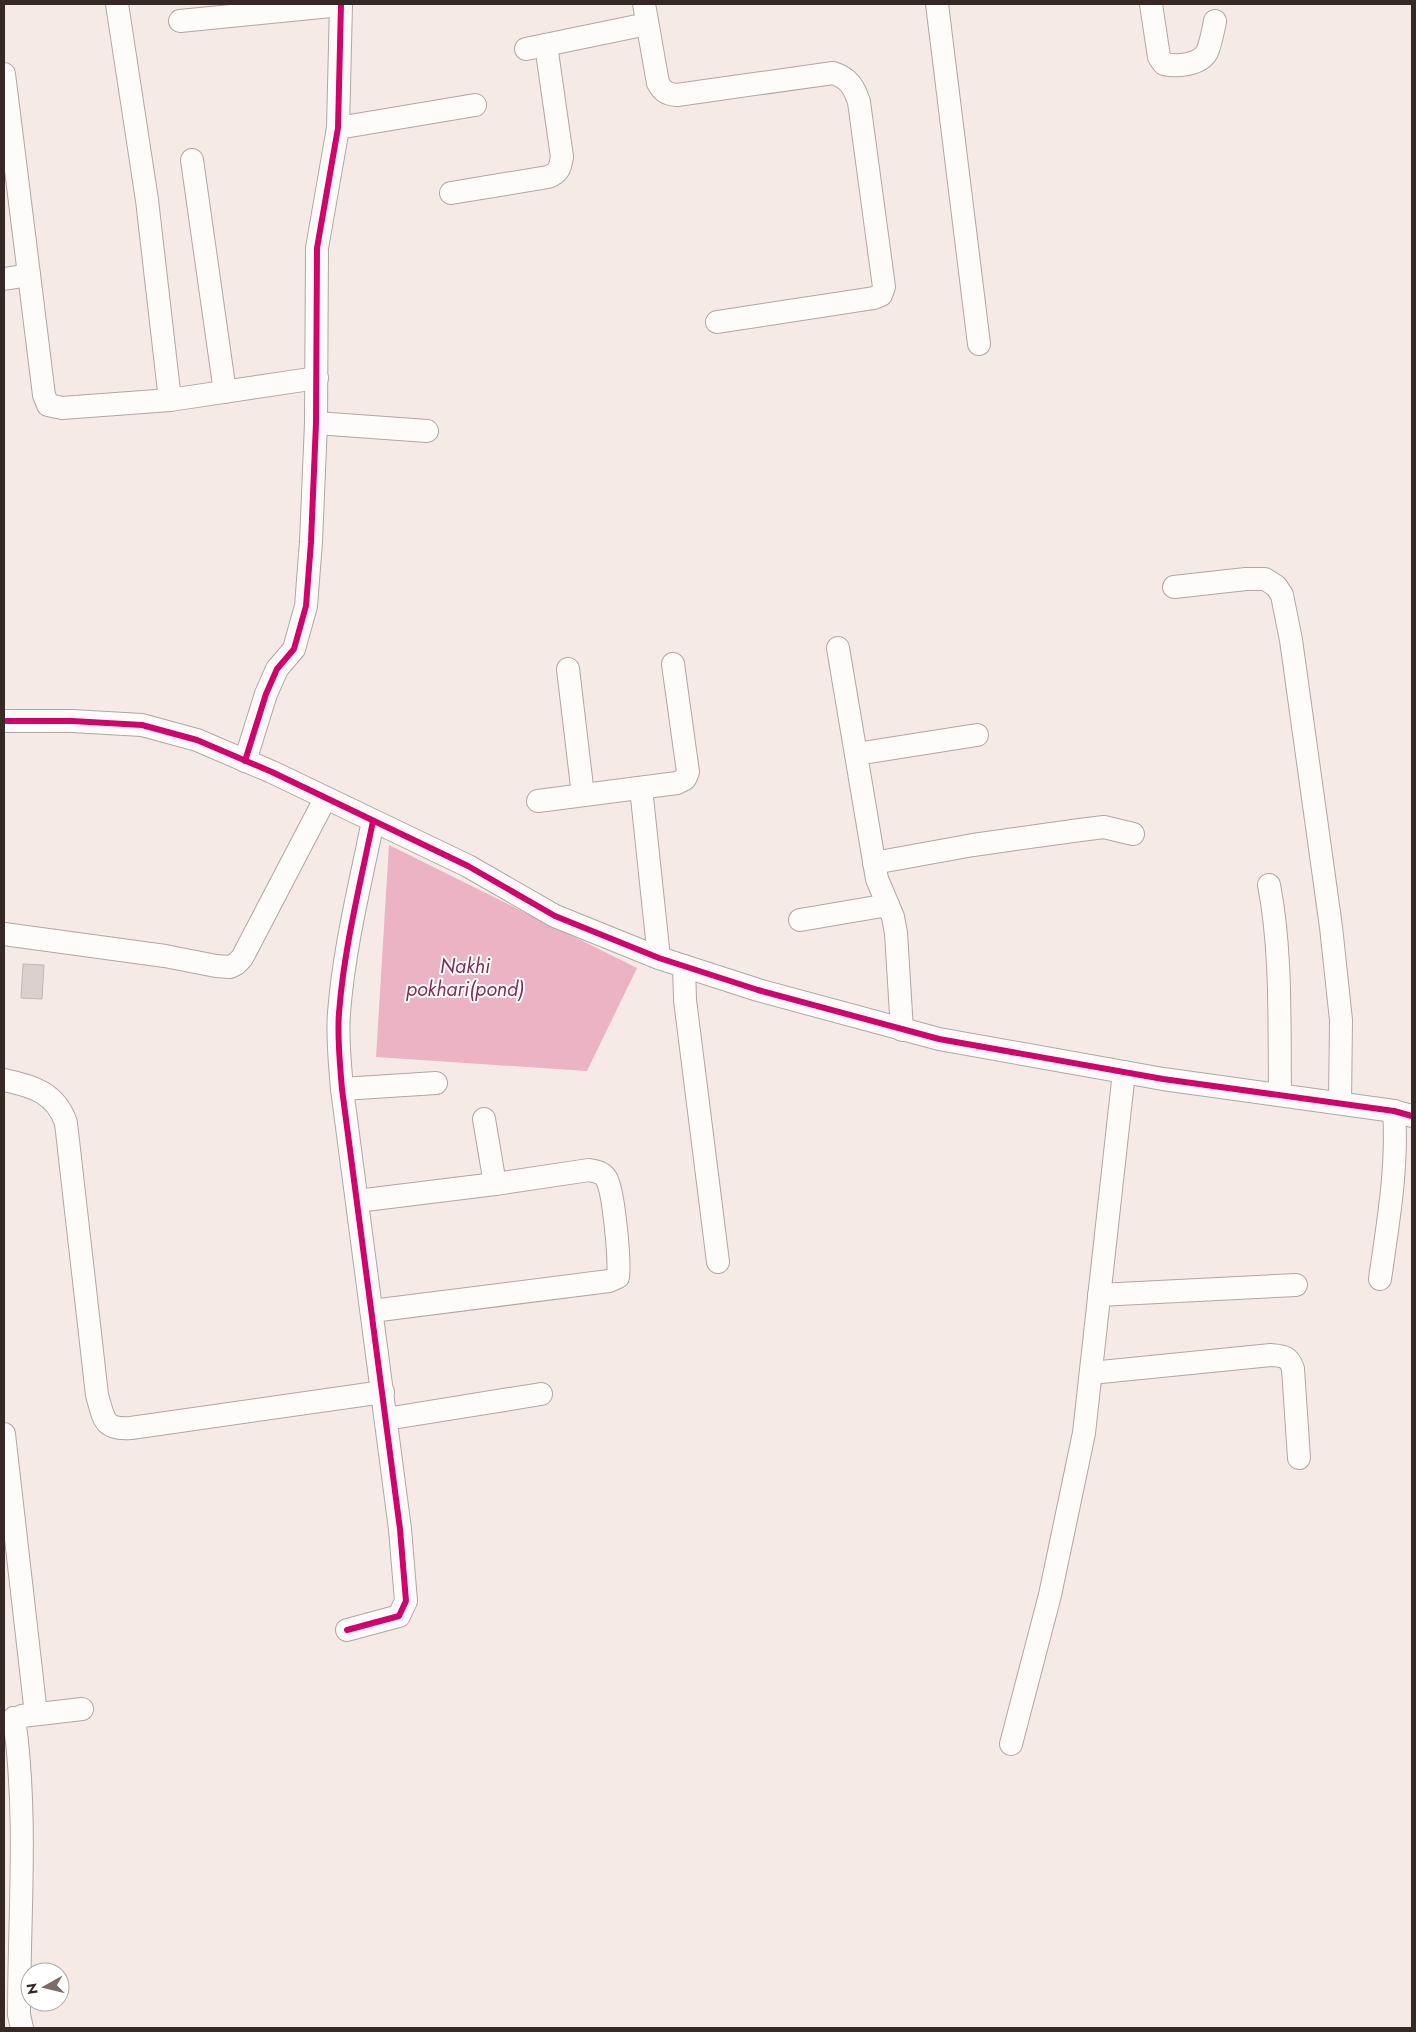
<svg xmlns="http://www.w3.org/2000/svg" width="1416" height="2032" font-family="Jost,sans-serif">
<rect width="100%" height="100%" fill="#f6eae7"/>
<polygon fill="#ecb3c5" points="389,845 637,968 587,1071 376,1057"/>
<polygon fill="#dcd0cf" stroke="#c3b7b6" points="23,964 44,965 42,999 21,998"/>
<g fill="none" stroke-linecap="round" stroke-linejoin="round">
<g stroke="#b1a6a3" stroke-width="24">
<g id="minor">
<polyline points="117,4 147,200 170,400"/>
<path d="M644 4 658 83C663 92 667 94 677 95L833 73C849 78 854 87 859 102L884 287 881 295 874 298 717 322"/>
<polyline points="937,4 979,344"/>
<path d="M1151 4 1159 57 1164 64C1177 67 1200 65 1207 52 1211 43 1213 31 1215 21"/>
<polyline points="180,21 341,5"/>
<polyline points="526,49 647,24"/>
<polyline points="4,74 44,395 48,405 62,408 170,400 317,378"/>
<polyline points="338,128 475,105"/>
<polyline points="192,160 225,392"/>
<path d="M451 193 548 177C559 173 560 168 562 157L546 45"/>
<polyline points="4,279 29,275"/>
<polyline points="316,423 427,431"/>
<polyline points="1174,587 1246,579 1265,579 1276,586 1282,595 1291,640 1331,927 1341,1020 1340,1103"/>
<polyline points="838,648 877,879 893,917 896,933 902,1030"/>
<polyline points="568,669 583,795"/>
<polyline points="4,721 72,721 142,725 197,740 272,772 468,866 555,916 659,958 758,990 939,1039 1163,1079 1394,1111 1412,1116"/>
<polyline points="856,754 977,735"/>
<polyline points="245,761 266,694 277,669 294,649 306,606 311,542 316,423 317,248 338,128 341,4"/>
<polyline points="641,788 659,958"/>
<polyline points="538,801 677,783 685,779 688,772 673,664"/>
<polyline points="874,863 973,845 1080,830 1104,827 1133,834"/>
<path d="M1269 885C1282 952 1279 1026 1280 1095"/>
<polyline points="800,920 888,905"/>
<polyline points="4,934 165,956 216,966 230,967 236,964 242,958 325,799"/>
<polyline points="684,966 685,1000 718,1262"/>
<path d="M4 1080C33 1086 56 1093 66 1123L97 1395C104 1419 103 1430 131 1428L383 1392"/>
<polyline points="342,1089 436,1083"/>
<polyline points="484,1119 495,1184"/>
<path d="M357 1201 495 1184 589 1170C595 1171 602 1172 606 1178 614 1191 620 1261 618 1277L609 1281 372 1311"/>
<path d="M1380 1279C1388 1223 1398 1167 1394 1111"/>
<polyline points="1099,1295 1296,1285"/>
<path d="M1091 1373 1271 1355C1283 1356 1289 1356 1293 1369L1299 1458"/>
<polyline points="386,1419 541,1394"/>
<polyline points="4,1434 36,1714"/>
<path d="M347 1630 399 1616 406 1601 400 1529 342 1089C340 1064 337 1038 339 1013 344 948 360 885 373 821"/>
<polyline points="22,1716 82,1709"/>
<path d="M14 1718C28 1815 19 1916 19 2015L22 2028"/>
<polyline points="1011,1744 1050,1595 1084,1433 1124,1072"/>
</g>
</g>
<use href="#minor" stroke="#fefcfb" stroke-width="22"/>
<g stroke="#fff" stroke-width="9">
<g id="cycleway">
<polyline points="4,721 72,721 142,725 197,740 272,772 468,866 555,916 659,958 758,990 939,1039 1163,1079 1394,1111 1412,1116"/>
<polyline points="245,761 266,694 277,669 294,649 306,606 311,542 316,423 317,248 338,128 341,4"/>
<path d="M347 1630 399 1616 406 1601 400 1529 342 1089C340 1064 337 1038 339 1013 344 948 360 885 373 821"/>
</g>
</g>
<use href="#cycleway" stroke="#d6006c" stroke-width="6"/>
</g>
<g text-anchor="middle" stroke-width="4" stroke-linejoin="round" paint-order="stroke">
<g font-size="20" font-style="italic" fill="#852b53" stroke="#fff">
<text x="465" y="973">Nakhi<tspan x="465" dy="23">pokhari(pond)</tspan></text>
</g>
</g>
<rect width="1416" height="2032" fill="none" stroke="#352825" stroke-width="10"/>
<g transform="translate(45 1987) rotate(262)"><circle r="24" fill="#ffffff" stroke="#aea9a8"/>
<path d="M0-4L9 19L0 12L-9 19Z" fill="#796c69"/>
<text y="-8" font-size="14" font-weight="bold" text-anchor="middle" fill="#352825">N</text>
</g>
</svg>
